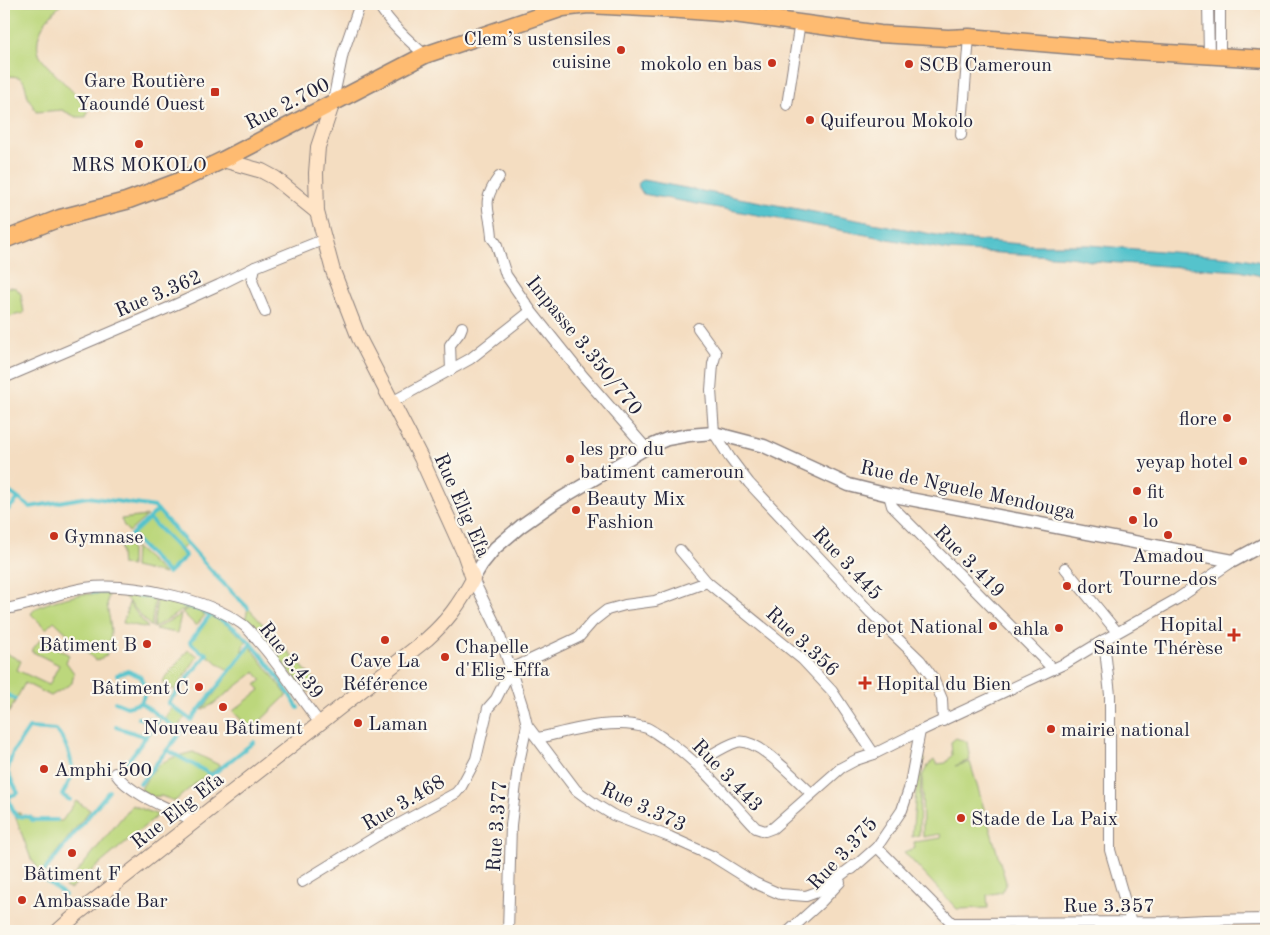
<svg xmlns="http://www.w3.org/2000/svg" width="1270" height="935" font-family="'Old Standard TT',serif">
<rect width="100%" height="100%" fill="#fbf7ec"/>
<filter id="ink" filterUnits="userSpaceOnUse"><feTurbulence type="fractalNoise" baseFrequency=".02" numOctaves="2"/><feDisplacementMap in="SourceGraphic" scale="10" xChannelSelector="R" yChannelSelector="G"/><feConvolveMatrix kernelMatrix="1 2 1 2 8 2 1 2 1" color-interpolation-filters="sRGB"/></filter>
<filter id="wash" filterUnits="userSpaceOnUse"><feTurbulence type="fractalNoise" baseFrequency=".0096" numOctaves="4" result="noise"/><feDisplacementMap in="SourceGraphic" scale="20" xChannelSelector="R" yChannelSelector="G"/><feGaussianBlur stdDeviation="1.12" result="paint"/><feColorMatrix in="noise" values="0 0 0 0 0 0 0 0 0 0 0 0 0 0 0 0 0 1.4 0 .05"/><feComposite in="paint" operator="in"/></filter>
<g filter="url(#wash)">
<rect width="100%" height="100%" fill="#f4ddc1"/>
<g fill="#bcd77c" stroke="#6f7c5c">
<path d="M4 4H62C48 16 33 34 39 54 41 62 76 94 84 103L88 112 86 117H76L62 110 36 112C34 107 30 102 28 97 23 79 26 76 4 76Z"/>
<polygon points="10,287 16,288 21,294 24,313 12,316 4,321 4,288"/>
<polygon points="158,511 188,543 181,550 186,556 168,573 131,535 149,518 180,548 151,518"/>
<polygon points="147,516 129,532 124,526 121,519"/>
<polygon points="120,544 131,546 131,566 122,565"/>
<polygon points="135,547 165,574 134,567"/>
<path d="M83 594H109C105 605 109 612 110 623 112 634 110 646 106 656L96 661 54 621 46 629 31 614C36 603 71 597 83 594Z"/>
<polygon points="122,594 155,599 151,627"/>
<polygon points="157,599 188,607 153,628"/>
<polygon points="129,603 148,628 123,623"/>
<polygon points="191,607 205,615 196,626 182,612"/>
<polygon points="248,608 322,688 317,693 313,689 308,692 245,621"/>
<polygon points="181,614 177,633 155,629"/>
<polygon points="210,615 223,622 247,641 243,646 243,653 229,671 190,643"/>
<polygon points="41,639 69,655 66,662 74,673 72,683 51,696 25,683 8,714 4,712 4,652 21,661 17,670 49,685 59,665 31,651"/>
<path d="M250 646 287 695 251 730C245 722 239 719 233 711L260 690 256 685 262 680 255 672 213 704 202 710Z"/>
<polygon points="188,650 198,656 175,690 162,682"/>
<polygon points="172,707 185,717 177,728 164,719"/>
<polygon points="956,738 967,742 970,760 955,766 970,762 1006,882 1002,892 987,895 988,908 957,909 904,852 915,848 914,842 941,838 940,834 923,837 922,776 928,765 934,760 937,764 946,763 952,755 951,742"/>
<path d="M193 752 221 766 198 781 175 801 161 796 147 797 141 789C156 762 165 759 193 752Z"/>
<polygon points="922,756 925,759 921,771 919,835 912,837 918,770"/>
<polygon points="76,801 90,810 41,872 31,859 14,813 20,813 22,817 34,818 37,820 62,821"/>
<polygon points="132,805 158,815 70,889 65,887"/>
</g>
<polygon fill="#55c3cc" stroke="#3c7284" points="643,180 958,239 1034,245 1089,245 1242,258 1266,263 1266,277 1240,271 1091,261 1070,257 948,250 643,194 637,184"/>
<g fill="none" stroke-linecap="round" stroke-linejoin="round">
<g stroke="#55c3cc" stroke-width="4">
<polyline points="4,488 30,507 88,497 155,507 217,577 248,608"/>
<polyline points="4,514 18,499"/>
<polyline points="149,518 186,556 168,573 131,535 158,510"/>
<polyline points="93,592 111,592"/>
<path d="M120 592C160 599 207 605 239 632 260 649 283 684 298 708"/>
<polyline points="210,615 190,642 201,652 207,654 168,703 191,720 251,644"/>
<polyline points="4,693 15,699"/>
<polyline points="115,702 127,707 141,703 146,690 141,677 128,671 117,675"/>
<polyline points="141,703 181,732 167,750 212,775 254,742"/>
<polyline points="116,727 146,737"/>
<polyline points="121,770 158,721 138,718"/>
<polyline points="140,784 167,750"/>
<path d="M57 820H32L30 817 17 816 14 813 8 797 18 793 7 772 13 752 29 728 56 730C65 739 75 764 71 777 69 783 65 789 62 795L70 800"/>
<polyline points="65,895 40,876 109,791"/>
</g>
</g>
</g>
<g filter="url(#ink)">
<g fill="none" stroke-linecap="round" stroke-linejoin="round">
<g stroke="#8b807e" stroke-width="12">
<g id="minor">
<path d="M378 4C390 24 408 40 425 55"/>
<polyline points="1208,4 1209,55"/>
<polyline points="1220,4 1220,56"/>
<polyline points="332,105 343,53 360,4"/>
<polyline points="787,105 800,22"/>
<polyline points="961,135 969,37"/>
<path d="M499 177C479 205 491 209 492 238L496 243 506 275 531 311 583 376 646 448"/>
<polyline points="255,267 252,281 265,312"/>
<polyline points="698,328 716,353 713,364 711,390 714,433 730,458 749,483 871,613 920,660 933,678 942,699 943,721"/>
<polyline points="451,370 450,345 460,332 462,327"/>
<polyline points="4,378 168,308 219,285 255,267 325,239"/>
<polyline points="392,402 470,359 531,311"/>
<polyline points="889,495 892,506 1053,669"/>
<polyline points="680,550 707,582"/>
<polyline points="1065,568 1117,632"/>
<polyline points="473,579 498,630 523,708 527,725 576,790 595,804 613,815 670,837 712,856 755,883 780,894 806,896 820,891 856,864"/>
<path d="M4 609C32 606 57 592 85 588 128 582 206 598 242 624 248 628 253 635 258 641 281 666 298 696 320 723"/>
<polyline points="1104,640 1110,695 1110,850 1131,922"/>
<path d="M538 738C570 731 614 717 647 728 652 730 658 735 663 738 699 761 727 797 756 828L765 831 773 828 841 768 856 760 874 754"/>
<path d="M696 764C709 757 723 746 737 742 758 737 796 780 811 793"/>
<path d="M115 773C129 794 172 810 195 821"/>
<polyline points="877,847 957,928"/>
<polyline points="852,869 877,847 902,810 909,789 920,731"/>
<polyline points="302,882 377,836 456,793 461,787 476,759 488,708 496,699 511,669 579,637 593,621 607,610 625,605 655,601 707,582 802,659 832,691 874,754 920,731 1066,663 1104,640 1177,599 1233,561"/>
<polyline points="508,931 511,825 518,767 527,725"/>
<polyline points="789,931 820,903 840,882"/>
<polyline points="954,931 952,923 1164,922 1206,920 1266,919"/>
</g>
</g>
<g stroke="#8b807e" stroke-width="15">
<polyline id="tertiary" points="473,579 482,564 495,548 521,526 555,502 646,448 667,439 689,435 714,433 764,446 849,485 889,495 1233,561 1266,543"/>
</g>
<g stroke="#8b807e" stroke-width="16">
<g id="secondary">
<polyline points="223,160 262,171 275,178 317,212"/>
<path d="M58 931 77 914 427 639C448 620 459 605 473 579L464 553 421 458 359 338 333 271 317 212 316 173 318 147 332 105"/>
</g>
</g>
<g stroke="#8b807e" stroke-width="19">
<polyline id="primary" points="4,240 60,218 126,201 177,182 223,160 425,55 563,8 588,5 681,10 734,14 880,34 948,38 969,37 1135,51 1266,59"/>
</g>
<use href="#minor" stroke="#fff" stroke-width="10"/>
<use href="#tertiary" stroke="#fff" stroke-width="12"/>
<use href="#secondary" stroke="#ffe4c6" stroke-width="14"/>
<use href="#primary" stroke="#febb71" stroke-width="16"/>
</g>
</g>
<g fill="#c8321e" stroke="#fbf7ec" stroke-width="2">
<circle cx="621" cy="50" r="5"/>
<circle cx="772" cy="63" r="5"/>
<circle cx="909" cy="64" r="5"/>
<rect x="210" y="87" width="10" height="10" rx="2.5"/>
<circle cx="810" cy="120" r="5"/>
<circle cx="139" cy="144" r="5"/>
<circle cx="1227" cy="418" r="5"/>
<circle cx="570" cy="459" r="5"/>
<circle cx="1243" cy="461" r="5"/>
<circle cx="1137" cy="491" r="5"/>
<circle cx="576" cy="510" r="5"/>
<circle cx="1133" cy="520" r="5"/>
<circle cx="1168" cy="535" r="5"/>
<circle cx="54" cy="536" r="5"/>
<circle cx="1067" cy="586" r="5"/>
<circle cx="993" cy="626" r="5"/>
<circle cx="1059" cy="628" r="5"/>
<path d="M1231.5 627.5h5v5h5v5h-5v5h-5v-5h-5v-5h5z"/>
<circle cx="385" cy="640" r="5"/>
<circle cx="147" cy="644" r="5"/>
<circle cx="445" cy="657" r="5"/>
<path d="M862.5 675.5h5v5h5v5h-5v5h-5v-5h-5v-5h5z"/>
<circle cx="199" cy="687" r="5"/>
<circle cx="223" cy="707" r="5"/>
<circle cx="358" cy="723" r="5"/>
<circle cx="1051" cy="729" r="5"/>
<circle cx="44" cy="769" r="5"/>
<circle cx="961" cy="818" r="5"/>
<circle cx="72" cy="853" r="5"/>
<circle cx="22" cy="900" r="5"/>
</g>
<g text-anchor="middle" stroke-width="4.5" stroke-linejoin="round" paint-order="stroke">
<g font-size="20" fill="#22223b" stroke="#fbf7ec" text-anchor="start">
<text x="611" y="45" text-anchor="end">Clem’s ustensiles<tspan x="611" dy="23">cuisine</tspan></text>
<text x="762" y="70" text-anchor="end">mokolo en bas</text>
<text x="919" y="71">SCB Cameroun</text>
<text x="205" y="87" text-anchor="end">Gare Routière<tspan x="205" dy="23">Yaoundé Ouest</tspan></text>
<text x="820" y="127">Quifeurou Mokolo</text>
<text x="139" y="171" text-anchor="middle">MRS MOKOLO</text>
<text x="1217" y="425" text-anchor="end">flore</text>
<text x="580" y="455">les pro du<tspan x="580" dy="23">batiment cameroun</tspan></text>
<text x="1233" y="468" text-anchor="end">yeyap hotel</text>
<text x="1147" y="498">fit</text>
<text x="586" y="505">Beauty Mix<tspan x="586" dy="23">Fashion</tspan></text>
<text x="1143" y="527">lo</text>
<text x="64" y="543">Gymnase</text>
<text x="1168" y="562" text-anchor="middle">Amadou<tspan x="1168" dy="23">Tourne-dos</tspan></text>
<text x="1077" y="593">dort</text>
<text x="1223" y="631" text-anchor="end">Hopital<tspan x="1223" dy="23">Sainte Thérèse</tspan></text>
<text x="983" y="633" text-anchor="end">depot National</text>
<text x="1049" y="635" text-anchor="end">ahla</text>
<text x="137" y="651" text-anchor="end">Bâtiment B</text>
<text x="455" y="653">Chapelle<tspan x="455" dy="23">d'Elig-Effa</tspan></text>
<text x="385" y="667" text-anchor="middle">Cave La<tspan x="385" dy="23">Référence</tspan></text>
<text x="876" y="690">Hopital du Bien</text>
<text x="189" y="694" text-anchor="end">Bâtiment C</text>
<text x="368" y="730">Laman</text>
<text x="223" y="734" text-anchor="middle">Nouveau Bâtiment</text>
<text x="1061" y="736">mairie national</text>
<text x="54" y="776">Amphi 500</text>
<text x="971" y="825">Stade de La Paix</text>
<text x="72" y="880" text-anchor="middle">Bâtiment F</text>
<text x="32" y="907">Ambassade Bar</text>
</g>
<g font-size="20" fill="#22223b" stroke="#fbf7ec">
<text transform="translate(287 103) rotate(-27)" y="7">Rue 2.700</text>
<text transform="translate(158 293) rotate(-23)" y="7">Rue 3.362</text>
<text transform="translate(585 345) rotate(51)" y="7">Impasse 3.350/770</text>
<text transform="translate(968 489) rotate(12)" y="7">Rue de Nguele Mendouga</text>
<text transform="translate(463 505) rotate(66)" y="7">Rue Elig Efa</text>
<text transform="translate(970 561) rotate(46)" y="7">Rue 3.419</text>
<text transform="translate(848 563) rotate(47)" y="7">Rue 3.445</text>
<text transform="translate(803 641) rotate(43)" y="7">Rue 3.356</text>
<text transform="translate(292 660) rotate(52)" y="7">Rue 3.439</text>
<text transform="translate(728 775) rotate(46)" y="7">Rue 3.443</text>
<text transform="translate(403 802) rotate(-30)" y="7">Rue 3.468</text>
<text transform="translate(644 806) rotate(25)" y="7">Rue 3.373</text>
<text transform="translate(177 810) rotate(-38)" y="7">Rue Elig Efa</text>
<text transform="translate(496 826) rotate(-86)" y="7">Rue 3.377</text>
<text transform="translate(842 853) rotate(-47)" y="7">Rue 3.375</text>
<text x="1109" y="912">Rue 3.357</text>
</g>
</g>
<rect width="1270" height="935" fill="none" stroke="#fbf7ec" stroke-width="20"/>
</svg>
